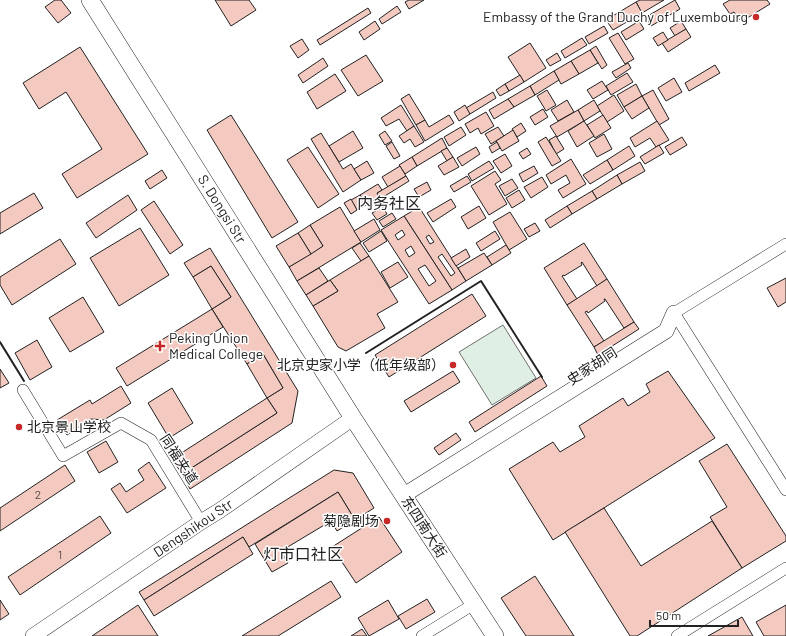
<svg xmlns="http://www.w3.org/2000/svg" width="786" height="636" font-family="Barlow,'Noto Sans SC',sans-serif">
<rect width="100%" height="100%" fill="#fff"/>
<polygon fill="#e0efe3" stroke="#6f6f6f" points="503,325 536,378 492,405 459,352"/>
<g fill="#f3c9c0" stroke="#222" fill-rule="evenodd">
<polygon points="55,0 61,0 71,13 58,23 45,7"/>
<polygon points="215,0 249,0 256,10 231,26"/>
<polygon points="409,0 424,0 409,9 405,2"/>
<polygon points="640,0 664,0 642,13 636,2"/>
<polygon points="675,0 680,9 651,26 646,17"/>
<polygon points="730,0 767,0 770,4 744,20 738,19 734,12 730,14 723,4"/>
<polygon points="636,2 642,13 613,30 606,20"/>
<polygon points="397,6 401,12 382,24 379,19"/>
<polygon points="368,8 371,13 320,45 317,40"/>
<polygon points="375,21 380,29 364,40 359,32"/>
<polygon points="639,21 644,29 626,40 621,32"/>
<polygon points="681,21 686,29 675,36 670,28"/>
<polygon points="604,26 608,33 589,44 585,37"/>
<polygon points="686,29 691,37 668,52 662,43"/>
<polygon points="663,32 668,40 658,46 653,38"/>
<polygon points="618,33 634,59 625,64 609,38"/>
<polygon points="582,38 587,45 565,58 561,51"/>
<polygon points="302,39 309,50 298,58 290,46"/>
<polygon points="530,43 546,68 524,82 508,57"/>
<polygon points="596,46 607,65 602,69 590,50"/>
<polygon points="80,47 148,154 77,198 62,174 102,149 66,92 39,109 23,83"/>
<polygon points="590,50 598,63 579,74 571,61"/>
<polygon points="557,53 561,60 550,66 546,60"/>
<polygon points="366,55 383,81 358,96 341,70"/>
<polygon points="323,58 328,66 303,83 298,75"/>
<polygon points="571,61 579,74 561,84 554,71"/>
<polygon points="628,63 631,68 616,78 612,72"/>
<polygon points="715,65 720,73 689,91 685,83"/>
<polygon points="554,71 559,80 535,95 530,86"/>
<polygon points="627,73 633,82 611,95 606,86"/>
<polygon points="335,74 346,91 317,109 307,92"/>
<polygon points="520,75 524,82 509,91 505,84"/>
<polygon points="674,78 682,92 666,101 658,88"/>
<polygon points="602,81 608,90 593,99 587,90"/>
<polygon points="505,84 509,91 500,96 496,90"/>
<polygon points="636,84 642,96 624,107 617,95"/>
<polygon points="530,86 535,95 514,107 508,99"/>
<polygon points="547,90 556,105 546,111 537,96"/>
<polygon points="653,90 669,119 659,125 642,96"/>
<polygon points="493,92 496,98 470,114 466,108"/>
<polygon points="409,94 425,120 416,125 401,99"/>
<polygon points="614,95 624,111 607,122 597,106"/>
<polygon points="642,96 649,108 632,119 624,107"/>
<polygon points="508,99 514,107 494,119 489,110"/>
<polygon points="567,100 574,112 558,121 551,110"/>
<polygon points="594,100 600,111 584,121 578,110"/>
<polygon points="401,105 414,126 407,131 399,119 386,126 381,118"/>
<polygon points="465,105 470,114 459,121 454,112"/>
<polygon points="543,109 548,117 535,125 530,117"/>
<polygon points="578,110 584,121 557,137 550,126"/>
<polygon points="486,112 494,126 481,134 478,128 470,133 465,124"/>
<polygon points="231,115 298,222 272,238 207,130"/>
<polygon points="449,115 454,123 425,141 416,125 425,120 429,127"/>
<polygon points="603,115 611,128 595,138 587,125"/>
<polygon points="584,121 594,136 577,147 568,131"/>
<polygon points="657,121 669,140 656,147 650,138 635,147 630,138"/>
<polygon points="521,123 526,131 517,137 512,129"/>
<polygon points="414,126 424,142 415,147 410,139 404,143 399,136"/>
<polygon points="461,127 466,135 449,146 444,137"/>
<polygon points="498,127 504,136 491,144 485,134"/>
<polygon points="513,130 519,141 502,151 496,141"/>
<polygon points="353,131 363,148 339,162 329,146"/>
<polygon points="385,131 392,141 385,145 379,135"/>
<polygon points="321,133 343,169 351,164 361,180 343,192 311,139"/>
<polygon points="604,134 612,149 597,157 589,143"/>
<polygon points="556,136 564,149 556,154 549,140"/>
<polygon points="546,137 561,161 552,166 538,142"/>
<polygon points="682,137 687,145 670,155 665,147"/>
<polygon points="442,138 447,148 417,166 412,157"/>
<polygon points="392,142 400,156 394,159 386,146"/>
<polygon points="497,142 500,148 492,153 489,147"/>
<polygon points="659,145 664,153 645,164 640,157"/>
<polygon points="629,146 635,156 613,170 607,160"/>
<polygon points="308,147 339,194 318,208 287,160"/>
<polygon points="476,147 480,154 462,166 457,158"/>
<polygon points="447,148 453,157 447,161 441,151"/>
<polygon points="527,148 531,154 523,159 519,153"/>
<polygon points="505,154 512,166 501,173 493,161"/>
<polygon points="412,157 417,166 405,174 399,165"/>
<polygon points="453,157 459,167 444,175 438,166"/>
<polygon points="571,159 586,184 563,198 558,190 570,183 566,175 551,184 546,175"/>
<polygon points="607,160 613,170 590,184 583,175"/>
<polygon points="367,161 374,173 361,180 354,169"/>
<polygon points="489,161 494,168 472,181 468,174"/>
<polygon points="640,162 645,171 622,184 617,175"/>
<polygon points="400,166 406,176 388,187 382,177"/>
<polygon points="534,166 538,173 523,182 519,174"/>
<polygon points="162,170 167,178 150,189 145,181"/>
<polygon points="495,171 501,180 495,184 507,204 489,215 471,186"/>
<polygon points="617,175 622,184 597,199 592,191"/>
<polygon points="406,176 409,181 380,199 377,193"/>
<polygon points="467,176 471,182 454,192 450,186"/>
<polygon points="542,177 548,187 531,198 524,187"/>
<polygon points="512,179 518,188 505,196 499,186"/>
<polygon points="427,182 431,190 419,197 414,189"/>
<polygon points="378,184 382,190 377,193 379,197 366,205 360,195"/>
<polygon points="519,190 525,200 512,208 506,198"/>
<polygon points="592,191 597,199 572,214 567,206"/>
<polygon points="34,193 43,208 0,234 0,213"/>
<polygon points="128,195 137,210 96,238 86,223"/>
<polygon points="360,195 366,205 357,210 351,200"/>
<polygon points="351,199 357,210 351,214 344,203"/>
<polygon points="451,199 456,207 433,222 427,213"/>
<polygon points="154,201 183,245 170,254 141,210"/>
<polygon points="479,206 486,218 468,229 461,217"/>
<polygon points="567,206 572,214 550,228 545,220"/>
<polygon points="340,207 361,242 297,281 289,267 323,246 310,225"/>
<polygon points="383,207 387,214 377,220 372,213"/>
<path d="M419 207 466 281 452 290 404 216ZM429 235 434 242 430 244 426 237ZM442 254 455 273 451 276 438 257Z"/>
<polygon points="510,212 527,239 509,250 493,222"/>
<polygon points="392,213 396,219 383,227 379,221"/>
<path d="M404 216 452 290 429 304 381 230ZM402 230 405 235 398 240 395 235ZM411 246 415 253 409 257 405 250ZM425 265 436 281 429 286 418 269Z"/>
<polygon points="374,219 380,230 361,242 354,231"/>
<polygon points="535,223 540,231 529,237 524,229"/>
<polygon points="310,225 323,246 311,254 298,233"/>
<polygon points="140,228 169,275 119,306 90,258"/>
<polygon points="381,231 387,241 369,252 363,243"/>
<polygon points="495,231 500,239 481,251 476,243"/>
<polygon points="298,233 311,254 289,267 276,246"/>
<polygon points="60,239 76,264 12,305 0,285 0,277"/>
<polygon points="360,243 369,256 361,261 352,248"/>
<polygon points="584,243 607,279 597,286 582,262 581,263 582,265 564,276 564,275 562,276 577,299 567,305 544,268"/>
<polygon points="506,245 511,253 492,265 487,257"/>
<polygon points="210,248 298,391 292,423 190,489 182,474 277,413 267,398 283,388 263,354 247,364 212,309 231,297 211,266 193,277 184,263"/>
<polygon points="466,249 470,257 456,266 451,258"/>
<polygon points="484,253 492,265 466,281 458,268"/>
<polygon points="369,256 398,302 377,314 385,328 346,351 338,347 313,306 338,291 330,280"/>
<polygon points="398,262 408,277 390,288 381,272"/>
<polygon points="211,266 231,297 212,309 193,277"/>
<polygon points="319,268 328,281 306,295 297,281"/>
<polygon points="786,278 786,302 778,307 767,288"/>
<polygon points="607,279 634,322 624,328 605,299 604,299 605,301 588,313 587,311 585,312 604,341 594,347 567,305"/>
<polygon points="330,280 338,291 313,306 306,295"/>
<polygon points="472,294 486,316 389,377 375,355"/>
<polygon points="83,297 104,332 70,352 49,318"/>
<polygon points="212,309 223,327 127,386 116,368"/>
<polygon points="634,322 639,329 598,355 594,347"/>
<polygon points="37,340 52,367 30,380 15,353"/>
<polygon points="263,354 283,388 267,398 247,364"/>
<polygon points="0,369 9,383 0,388"/>
<polygon points="453,371 460,382 411,412 404,401"/>
<polygon points="668,371 715,438 553,540 509,469 553,442 560,452 585,437 579,426 623,398 628,406 650,392 646,384"/>
<polygon points="541,376 547,386 475,432 469,422"/>
<polygon points="121,386 131,403 104,420 91,419 67,435 57,420 90,400 92,404"/>
<polygon points="172,388 193,423 169,438 148,403"/>
<polygon points="267,398 277,413 182,474 172,459"/>
<polygon points="456,433 461,440 439,455 434,448"/>
<polygon points="106,441 118,462 99,473 87,452"/>
<polygon points="727,444 786,536 786,541 742,568 710,517 727,507 699,461"/>
<polygon points="149,462 166,488 127,513 111,489 120,483 126,492 144,480 138,470"/>
<polygon points="65,465 75,481 0,531 0,508"/>
<polygon points="334,470 353,473 374,508 355,520 338,492 249,547 243,537 144,600 139,592"/>
<polygon points="338,492 355,520 337,531 331,521 281,551 288,563 272,572 255,544"/>
<polygon points="604,508 641,566 712,521 742,568 637,636 630,636 565,532"/>
<polygon points="100,516 111,533 20,595 8,577"/>
<polygon points="379,517 402,552 356,583 332,547"/>
<polygon points="243,537 253,554 154,616 144,600"/>
<polygon points="535,576 574,636 526,636 501,598"/>
<polygon points="331,581 341,597 278,636 242,636"/>
<polygon points="427,599 435,612 406,629 398,616"/>
<polygon points="0,600 9,614 0,620"/>
<polygon points="388,600 399,619 369,636 358,618"/>
<polygon points="138,605 158,636 92,636"/>
<polygon points="786,605 786,636 764,636 756,622"/>
<polygon points="742,617 753,636 708,636"/>
<polygon points="362,629 367,636 351,636"/>
</g>
<g fill="none" stroke-linecap="round" stroke-linejoin="round">
<g stroke="#222" stroke-width="12">
<g id="street">
<polyline points="786,244 674,313 786,490"/>
<polyline points="23,390 63,456 121,423 151,440 201,522"/>
<polyline points="422,636 474,604"/>
<polyline points="677,636 786,568"/>
</g>
</g>
<g stroke="#222" stroke-width="16">
<g id="secondary">
<polyline points="404,495 666,331 674,313"/>
<polyline points="33,636 201,522 219,511 353,418"/>
</g>
</g>
<g stroke="#222" stroke-width="18">
<polyline id="primary" points="90,0 353,418 495,636"/>
</g>
<use href="#street" stroke="#fff" stroke-width="11"/>
<use href="#secondary" stroke="#fff" stroke-width="15"/>
<use href="#primary" stroke="#fff" stroke-width="17"/>
<g stroke="#222" stroke-width="2">
<polyline points="0,342 24,381"/>
<polyline points="366,353 481,281 542,377"/>
</g>
</g>
<g fill="#c62828" stroke="#fff" stroke-width="1.5">
<circle cx="756" cy="17" r="4"/>
<path d="M158 340h4v4h4v4h-4v4h-4v-4h-4v-4h4z"/>
<circle cx="453" cy="365" r="4"/>
<circle cx="19" cy="427" r="4"/>
<circle cx="387" cy="521" r="4"/>
</g>
<g text-anchor="middle" stroke-width="3" stroke-linejoin="round" paint-order="stroke">
<g font-size="12" fill="#564c4a">
<text x="38" y="499">2</text>
<text x="60" y="559">1</text>
</g>
<g font-size="14" fill="#222" stroke="#fff" text-anchor="end">
<text x="748" y="22">Embassy of the Grand Duchy of Luxembourg</text>
<text x="169" y="343" text-anchor="start">Peking Union<tspan x="169" dy="16">Medical College</tspan></text>
<text x="445" y="370">北京史家小学（低年级部）</text>
<text x="27" y="432" text-anchor="start">北京景山学校</text>
<text x="379" y="526">菊隐剧场</text>
</g>
<g font-size="14" fill="#222" stroke="#fff">
<text transform="translate(222 209) rotate(58)" y="5">S. Dongsi Str</text>
<text transform="translate(592 366) rotate(-33)" y="5">史家胡同</text>
<text transform="translate(179 459) rotate(57)" y="5">同福夹道</text>
<text transform="translate(424 527) rotate(57)" y="5">东四南大街</text>
<text transform="translate(193 528) rotate(-34)" y="5">Dengshikou Str</text>
</g>
<g font-size="16" fill="#222" stroke="#fff">
<text x="389" y="209">内务社区</text>
<text x="303" y="560">灯市口社区</text>
</g>
</g>
<path d="M650 620v6h88v-6" fill="none" stroke="#222222" stroke-width="2"/>
<text x="656" y="620" font-size="12" fill="#222222" stroke="#ffffff" stroke-width="3" paint-order="stroke">50 m</text>
</svg>
